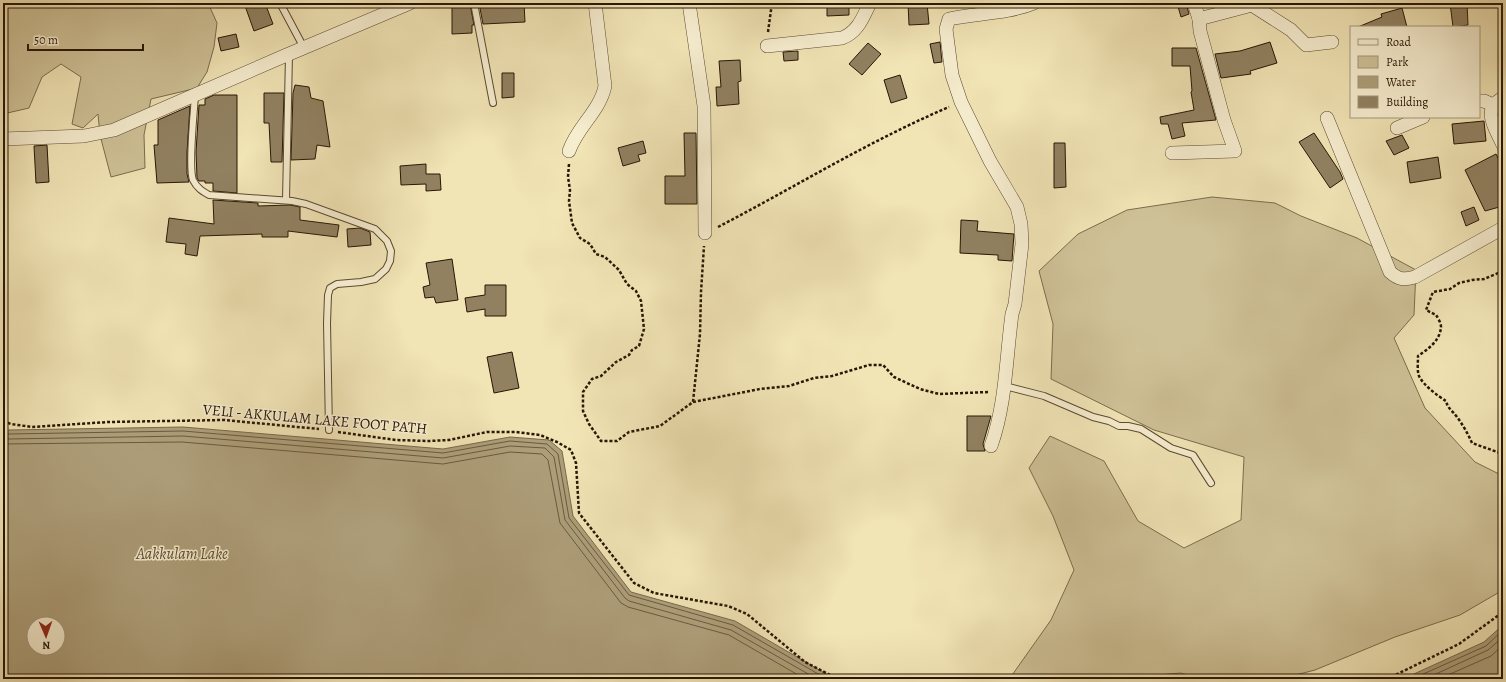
<svg xmlns="http://www.w3.org/2000/svg" width="1506" height="682" font-family="Alegreya,serif">
<rect width="100%" height="100%" fill="#f1e4b5"/>
<filter id="stains"><feTurbulence type="fractalNoise" baseFrequency=".005" numOctaves="4"/><feColorMatrix values="0 0 0 0 .2 0 0 0 0 .09 0 0 0 0 .02 0 0 0 .5 -.17"/></filter>
<radialGradient id="worn" r=".72"><stop offset=".6" stop-color="#630" stop-opacity="0"/><stop offset="1" stop-color="#630" stop-opacity=".3"/></radialGradient>
<g fill="#cfc197" stroke="#7c6c4e">
<polygon points="3,3 208,3 217,23 214,47 207,72 197,88 151,99 144,135 145,168 111,177 100,135 98,114 83,128 72,124 81,77 61,64 42,77 29,108 3,114"/>
<polygon points="1212,197 1275,203 1301,216 1357,238 1416,270 1414,315 1394,338 1425,408 1475,462 1503,476 1503,590 1460,615 1395,637 1315,670 1280,679 1200,679 1181,673 1111,679 1014,679 1010,678 1051,620 1074,570 1053,516 1029,468 1050,436 1104,461 1138,521 1184,548 1241,520 1244,457 1154,430 1051,379 1053,324 1039,271 1078,234 1127,210"/>
</g>
<g fill="#ad9e79" stroke="#78684b" fill-rule="evenodd">
<path d="M183 427 443 449 510 437 549 440 562 451 573 516 631 592 735 621 835 679H3V428L8 430ZM34 624H58V648H34Z"/>
<polygon points="1503,625 1503,679 1403,679 1484,642"/>
</g>
<g fill="none" stroke-linecap="round" stroke-linejoin="round">
<g stroke="#6a5a3f" stroke-width="1">
<polyline points="3,433 8,434 183,431 443,453 510,441 547,444 558,454 569,518 629,595 733,625 827,679"/>
<polyline points="3,438 8,439 183,436 443,458 510,446 545,448 554,457 565,520 625,598 629,601 731,630 817,679"/>
<polyline points="3,444 182,442 443,464 510,452 542,454 548,460 560,523 621,603 628,607 729,635 805,679"/>
<polyline points="1412,679 1486,646 1503,630"/>
<polyline points="1425,679 1488,650 1503,637"/>
<polyline points="1439,679 1491,656 1503,645"/>
</g>
</g>
<g fill="#918161" stroke="#281605">
<polygon points="244,3 265,3 273,24 254,31"/>
<polygon points="479,3 524,3 525,22 483,24"/>
<polygon points="827,3 849,3 849,15 827,16"/>
<polygon points="908,3 927,3 929,24 909,25"/>
<polygon points="1177,3 1186,3 1189,14 1181,17"/>
<polygon points="1450,3 1467,3 1468,25 1453,27"/>
<polygon points="452,4 470,4 474,25 472,25 472,33 452,34"/>
<polygon points="1402,8 1407,27 1358,27 1382,17 1381,14"/>
<polygon points="236,34 239,47 221,51 218,38"/>
<polygon points="940,42 942,62 934,63 930,44"/>
<polygon points="1270,42 1277,63 1250,71 1251,74 1221,78 1215,54 1240,51"/>
<polygon points="868,43 881,54 862,75 849,64"/>
<polygon points="1172,48 1196,48 1216,120 1182,123 1185,136 1172,139 1168,124 1161,124 1160,117 1194,110 1191,92 1192,91 1190,66 1172,66"/>
<polygon points="798,51 798,60 784,61 783,52"/>
<polygon points="740,60 741,81 738,82 739,104 717,106 716,87 721,87 719,61"/>
<polygon points="502,73 514,73 514,97 502,98"/>
<polygon points="900,75 907,98 891,103 884,80"/>
<polygon points="295,85 309,87 311,98 323,101 330,147 317,145 315,159 291,160 293,93"/>
<polygon points="264,93 284,93 282,162 271,162 269,123 264,123"/>
<polygon points="214,95 237,95 237,193 213,191 213,183 205,183 205,181 199,181 197,178 196,152 199,105 205,105 205,99"/>
<polygon points="190,106 187,152 187,174 189,182 157,183 154,145 158,145 158,120"/>
<polygon points="1484,121 1486,141 1454,144 1452,124"/>
<polygon points="684,133 696,133 697,204 665,204 665,176 685,176"/>
<polygon points="1314,133 1340,172 1343,179 1330,188 1299,142"/>
<polygon points="1402,135 1409,148 1394,155 1386,141"/>
<polygon points="643,141 646,153 638,155 640,161 623,166 618,148"/>
<polygon points="1054,143 1065,143 1066,187 1054,188"/>
<polygon points="47,145 49,182 36,183 34,146"/>
<polygon points="1496,154 1503,168 1503,206 1485,211 1465,170"/>
<polygon points="1438,157 1441,178 1410,183 1407,162"/>
<polygon points="426,164 426,174 440,174 441,190 426,191 426,184 401,185 400,166"/>
<polygon points="213,200 258,203 258,206 290,205 300,207 300,220 339,225 337,237 288,231 288,237 262,237 262,234 200,236 197,256 185,254 186,244 166,242 169,218 214,224"/>
<polygon points="1474,207 1479,220 1466,226 1461,212"/>
<polygon points="961,220 978,221 977,231 1014,234 1012,261 998,260 998,255 960,253"/>
<polygon points="360,228 370,232 371,245 348,247 347,229"/>
<polygon points="452,259 458,300 436,303 434,297 425,298 423,287 430,285 426,263"/>
<polygon points="485,285 506,285 506,316 485,316 485,309 467,312 465,298 485,295"/>
<polygon points="512,352 519,388 494,393 487,357"/>
<polygon points="967,416 991,416 983,444 985,451 967,451"/>
</g>
<g fill="none" stroke-linecap="round" stroke-linejoin="round">
<g stroke="#5a4a31" stroke-width="8">
<g id="service">
<polyline points="280,3 304,48"/>
<polyline points="474,3 493,103"/>
<path d="M195 95C194 112 188 168 193 180 197 188 202 191 209 195L292 201 306 204 375 229 387 241 391 251 390 261 386 269 375 279 361 282 337 284 330 288 328 295 327 323 329 430"/>
<polyline points="286,200 289,54"/>
<polyline points="1005,386 1044,396 1093,417 1109,421 1119,426 1128,426 1141,429 1171,448 1193,455 1211,483"/>
</g>
</g>
<g stroke="#5a4a31" stroke-width="14">
<g id="minor">
<polyline points="689,3 704,106 705,233"/>
<polyline points="1199,19 1252,5 1291,30 1306,45 1332,42"/>
<path d="M767 46 842 38C858 32 863 17 870 3"/>
<path d="M1503 98C1481 110 1495 127 1503 145"/>
<polyline points="1479,101 1484,101 1493,105"/>
<path d="M1327 118 1390 272C1399 280 1404 280 1415 277L1503 228"/>
<polyline points="1397,128 1423,117"/>
<polyline points="3,139 84,136 114,130 289,54 410,3"/>
<path d="M569 151C577 127 600 111 605 86L595 3"/>
<polyline points="1172,153 1235,151 1224,120 1200,31 1199,19 1194,3"/>
<path d="M991 446C1006 404 1006 358 1012 314L1015 304 1022 244 1021 224 1017 207 990 161 961 102 952 75 946 29 949 19C977 13 1007 14 1034 3"/>
</g>
</g>
<g stroke="#281605" stroke-width="2.5" stroke-dasharray="3 2" stroke-linecap="butt">
<polyline points="768,32 772,3"/>
<polyline points="569,164 568,177 570,190 569,201 572,223 580,238 590,244 596,254 605,257 619,270 627,284 636,291 641,301 644,329 639,346 632,350 629,355 616,362 601,376 592,379 583,392 583,411 589,424 601,441 617,441 629,432 660,426 693,402 700,334 701,292 704,246"/>
<path d="M718 227C795 187 869 141 949 107"/>
<path d="M1503 271 1484 279 1472 280 1459 283 1450 289 1433 292 1426 310 1436 315C1438 318 1441 323 1441 327 1440 341 1428 349 1418 356 1418 362 1417 371 1419 376 1423 385 1438 396 1446 401 1448 409 1452 410 1457 417 1463 425 1468 434 1472 443L1503 454"/>
<polyline points="693,402 760,389 789,386 814,378 832,376 869,365 883,365 894,377 920,389 939,394 989,392"/>
<polyline points="3,421 11,424 32,427 108,422 224,420 319,429"/>
<polyline points="338,432 396,440 428,441 449,440 487,432 516,432 540,435 557,442 571,450 576,463 579,513 634,583 654,593 728,606 747,614 805,662 832,676 841,679"/>
<polyline points="1387,679 1459,644 1503,612"/>
</g>
<use href="#service" stroke="#f6edcf" stroke-width="6"/>
<use href="#minor" stroke="#f6edcf" stroke-width="13"/>
</g>
<g text-anchor="middle" stroke-width="3" stroke-linejoin="round" paint-order="stroke">
<g font-size="15" fill="#281605" stroke="#f6edcf">
<text transform="translate(315 419) rotate(5)" y="5">VELI - AKKULAM LAKE FOOT PATH</text>
</g>
<g font-size="16" font-style="italic" fill="#5d4c33" stroke="#f6edcf">
<text x="182" y="559">Aakkulam Lake</text>
</g>
</g>
<rect width="1506" height="682" fill="none" stroke="#f1e4b5" stroke-width="16"/>
<rect x="4" y="4" width="1498" height="674" fill="none" stroke="#281605" stroke-width="2"/>
<rect x="8" y="8" width="1490" height="666" fill="none" stroke="#281605"/>
<rect x="1350" y="26" width="130" height="92" fill="#f6edcf" stroke="#a4977e"/>
<rect x="1358" y="39" width="20" height="6" fill="#f6edcf" stroke="#a4977e"/>
<text x="1386" y="46" font-size="12" fill="#281605">Road</text>
<rect x="1358" y="56" width="20" height="12" fill="#cfc197" stroke="#a4977e"/>
<text x="1386" y="66" font-size="12" fill="#281605">Park</text>
<rect x="1358" y="76" width="20" height="12" fill="#ad9e79" stroke="#a4977e"/>
<text x="1386" y="86" font-size="12" fill="#281605">Water</text>
<rect x="1358" y="96" width="20" height="12" fill="#918161" stroke="#a4977e"/>
<text x="1386" y="106" font-size="12" fill="#281605">Building</text>
<g transform="translate(46 636) rotate(178)"><circle r="19" fill="#f6edcf" stroke="#a4977e"/>
<path d="M0-3L7 15L0 10L-7 15Z" fill="#8f2418"/>
<text y="-6" font-size="11" font-weight="bold" text-anchor="middle" fill="#281605">N</text>
</g>
<path d="M28 44v6h115v-6" fill="none" stroke="#281605" stroke-width="2"/>
<text x="34" y="44" font-size="12" fill="#281605" stroke="#f6edcf" stroke-width="3" paint-order="stroke">50 m</text>
<rect width="100%" height="100%" filter="url(#stains)"/>
<rect width="100%" height="100%" fill="url(#worn)"/>
</svg>
